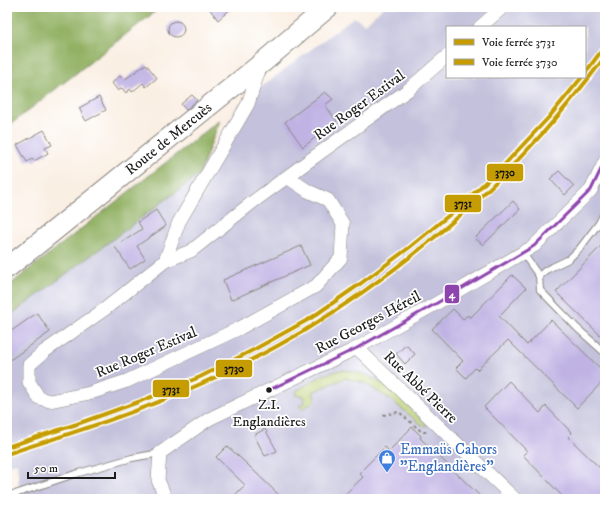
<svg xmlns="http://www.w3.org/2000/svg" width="612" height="506" font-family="'IM FELL DW Pica',serif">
<rect width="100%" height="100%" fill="#fff"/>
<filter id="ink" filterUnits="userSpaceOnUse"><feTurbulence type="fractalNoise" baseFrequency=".025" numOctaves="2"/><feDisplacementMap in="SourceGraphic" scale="8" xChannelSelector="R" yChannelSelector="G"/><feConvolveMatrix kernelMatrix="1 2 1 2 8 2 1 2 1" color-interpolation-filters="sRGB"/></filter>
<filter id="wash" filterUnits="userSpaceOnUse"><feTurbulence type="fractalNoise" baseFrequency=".012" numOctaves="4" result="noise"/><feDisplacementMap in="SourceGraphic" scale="16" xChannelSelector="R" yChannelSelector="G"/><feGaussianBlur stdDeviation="0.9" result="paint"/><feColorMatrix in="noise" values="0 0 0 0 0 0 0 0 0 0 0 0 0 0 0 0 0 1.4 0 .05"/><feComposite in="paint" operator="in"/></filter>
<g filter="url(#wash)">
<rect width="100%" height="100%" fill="#faefe3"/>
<path fill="#c3c1db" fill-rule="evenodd" d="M384 7H605V499H20L17 463 7 465V318L198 175 239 104 354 17 365 24ZM447 27H585V77H447Z"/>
<path fill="#b9ce72" stroke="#6a7547" d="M341 370C376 370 404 401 427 425L424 427 391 400 364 383 345 378 313 392 316 401 302 409 299 406 304 403 303 396 295 395 296 391 323 375Z"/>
<g fill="#92b164" stroke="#576640">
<polygon points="7,7 161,7 7,127"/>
<polygon points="220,120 199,175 7,318 7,287"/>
</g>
<g id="blocks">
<g fill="#c0b3e4">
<polygon points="208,7 233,7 218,20"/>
<circle cx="176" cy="29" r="8"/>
<polygon points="146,64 157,78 146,87 143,83 132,92 130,89 126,93 122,88 118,91 112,83 120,76 124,80"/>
<polygon points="325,92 333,99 325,105 337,121 303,147 285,122"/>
<polygon points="192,95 197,100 186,110 181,104"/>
<polygon points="99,97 106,110 86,121 79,108"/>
<polygon points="44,130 52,145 45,148 48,153 34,161 32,159 27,162 17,145"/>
<polygon points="559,171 574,186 565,195 550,179"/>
<polygon points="513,201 520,209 483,245 475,238"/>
<polygon points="156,210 166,226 137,246 145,259 130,269 115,247 142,229 138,222"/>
<polygon points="605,242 605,340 556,292"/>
<polygon points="301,246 310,265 231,300 223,280"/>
<polygon points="512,275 526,288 499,316 527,345 551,320 605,373 605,379 577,408 508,340 477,370 475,368 466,378 456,368 463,361 432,329 453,309 463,319 468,315 470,318"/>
<polygon points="37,313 50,332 7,362 7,334"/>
<polygon points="406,345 415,354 405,364 396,354"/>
<polygon points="509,381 540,413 546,406 572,433 568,437 605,473 605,499 565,499 523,455 527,451 484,407"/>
<polygon points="412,427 421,436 420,438 483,499 340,499 363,477 359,473 385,447 389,451"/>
<polygon points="265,429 277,451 265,456 254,435"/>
<polygon points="227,446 248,465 283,499 231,499 245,485 216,457"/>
</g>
</g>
</g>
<g filter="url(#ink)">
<use href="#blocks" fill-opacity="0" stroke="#8b8680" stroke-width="1"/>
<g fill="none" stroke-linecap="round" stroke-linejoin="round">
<g stroke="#8b8680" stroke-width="8">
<g id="service">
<polyline points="605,211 599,223 580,248 569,259 546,270 539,276 540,290 577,328 605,353"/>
<polyline points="522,252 539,276"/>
<polyline points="7,494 15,494 75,474 132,458 160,453"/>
</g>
</g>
<g stroke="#8b8680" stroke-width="14">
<g id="minor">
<polyline points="480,27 503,7"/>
<polyline points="287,177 308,191 328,200 343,224 341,258 316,286 240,328 127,381 90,393 50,401 39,398 29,382 29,365 45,351 105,309 165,261 191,251 254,201 310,160 408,90 447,56"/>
<polyline points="165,261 179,222 248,104 261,64"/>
<polyline points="357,348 515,499"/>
<polyline points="166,499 158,480 160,453 209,419 357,348 437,303 534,246 591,190 605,161"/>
</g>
</g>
<g stroke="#8b8680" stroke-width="22">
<g id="primary">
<path id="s1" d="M7 268 45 238 262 63 328 7"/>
</g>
</g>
<polyline stroke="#8b8680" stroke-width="2" stroke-dasharray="3 3" stroke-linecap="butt" points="383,415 399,412 422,432 427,432"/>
<use href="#service" stroke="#fff" stroke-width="6"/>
<use href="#minor" stroke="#fff" stroke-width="13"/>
<use href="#primary" stroke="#fff" stroke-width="20"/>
<g stroke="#fff" stroke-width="6">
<polyline id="bus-1" points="269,390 357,348 437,303 534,246 591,190 605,161"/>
</g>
<use href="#bus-1" stroke="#8e44ad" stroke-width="3"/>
<g stroke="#fff" stroke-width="7">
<g id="rail-1">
<polyline points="585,73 605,46"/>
<polyline points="7,447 77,424 141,401 200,377 255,349 311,318 360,284 410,247 459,207 505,164 549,117 582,77"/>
</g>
</g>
<g stroke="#fff" stroke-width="7">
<path id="rail-2" d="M7 454C65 435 124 417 180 393 222 375 263 355 302 332 390 278 473 211 542 134 565 109 585 83 605 57"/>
</g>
<use href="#rail-1" stroke="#c59d03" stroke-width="4"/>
<use href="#rail-2" stroke="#c59d03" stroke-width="4"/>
</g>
</g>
<defs>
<g id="shop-pin" transform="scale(0.9)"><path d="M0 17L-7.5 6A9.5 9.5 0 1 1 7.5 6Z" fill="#3f7fe0" stroke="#fff"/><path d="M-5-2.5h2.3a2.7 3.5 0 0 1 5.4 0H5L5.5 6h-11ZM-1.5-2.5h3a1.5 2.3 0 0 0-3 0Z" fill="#fff"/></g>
</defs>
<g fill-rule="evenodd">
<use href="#shop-pin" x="387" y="458"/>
</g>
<circle fill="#1c1c1c" stroke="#fff" stroke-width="1.5" cx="269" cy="390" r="3.5"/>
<g text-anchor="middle" stroke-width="3.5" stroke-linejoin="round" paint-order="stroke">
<g font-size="14" fill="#1c1c1c" stroke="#fff">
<text x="269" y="409">Z.I.<tspan x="269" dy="17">Englandières</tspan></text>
</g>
<g font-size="15" fill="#1c1c1c" stroke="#fff">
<text transform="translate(359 105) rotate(-36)" y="5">Rue Roger Estival</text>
<text dy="5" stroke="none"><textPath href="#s1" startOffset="207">Route de Mercuès</textPath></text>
<text transform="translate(368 322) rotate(-28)" y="5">Rue Georges Héreil</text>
<text transform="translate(146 352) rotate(-23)" y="5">Rue Roger Estival</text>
<text transform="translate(421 387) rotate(44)" y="5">Rue Abbé Pierre</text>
</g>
<g font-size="15" fill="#366cbe" stroke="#fff" text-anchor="start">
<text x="400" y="454">Emmaüs Cahors<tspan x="400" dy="17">"Englandières"</tspan></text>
</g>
</g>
<g stroke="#fff" stroke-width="1.5">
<rect x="486" y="163" width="38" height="19" rx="4" fill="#c59d03"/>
<rect x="444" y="194" width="38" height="19" rx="4" fill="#c59d03"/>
<rect x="444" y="284" width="16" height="20" rx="4" fill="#8e44ad"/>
<rect x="215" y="359" width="38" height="19" rx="4" fill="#c59d03"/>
<rect x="152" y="379" width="38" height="19" rx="4" fill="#c59d03"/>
</g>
<g font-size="11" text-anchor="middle" font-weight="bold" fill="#fff">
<text x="452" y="298">4</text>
</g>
<g font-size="11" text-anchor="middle" font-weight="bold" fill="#111">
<text x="505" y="176">3730</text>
<text x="463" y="207">3731</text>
<text x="234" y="372">3730</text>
<text x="171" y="393">3731</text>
</g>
<rect width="612" height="506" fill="none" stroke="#fff" stroke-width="24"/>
<rect x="446" y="26" width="140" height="52" fill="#ffffff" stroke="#a4a4a4"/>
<rect x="454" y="39" width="20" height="6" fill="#c59d03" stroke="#a4a4a4"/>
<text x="482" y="46" font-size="12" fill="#1c1c1c">Voie ferrée 3731</text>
<rect x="454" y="59" width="20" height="6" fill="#c59d03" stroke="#a4a4a4"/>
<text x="482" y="66" font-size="12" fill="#1c1c1c">Voie ferrée 3730</text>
<path d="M28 472v6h87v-6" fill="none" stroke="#1c1c1c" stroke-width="2"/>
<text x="34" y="472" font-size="12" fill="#1c1c1c" stroke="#ffffff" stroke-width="3" paint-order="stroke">50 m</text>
</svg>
